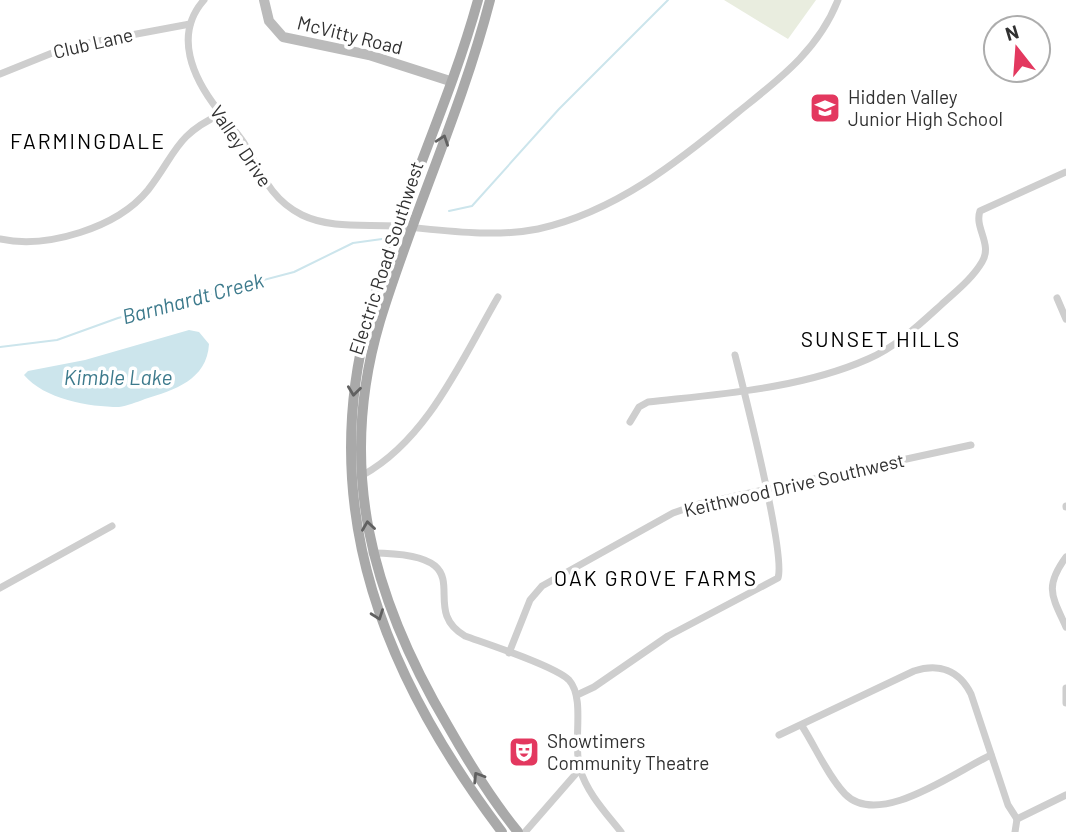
<svg xmlns="http://www.w3.org/2000/svg" width="1066" height="832" font-family="Barlow,sans-serif">
<rect width="100%" height="100%" fill="#fff"/>
<polygon fill="#e9eddf" points="724,0 816,0 788,39"/>
<path fill="#cce5ec" d="M189 330 199 332 209 344C207 380 174 390 145 399 137 402 127 406 119 407 89 407 44 399 24 375L28 371 85 360Z"/>
<g fill="none" stroke-linecap="round" stroke-linejoin="round">
<g stroke="#cce5ec" stroke-width="2">
<polyline points="449,211 472,206 559,109 668,0"/>
<polyline points="0,347 57,340 118,318 294,272 353,243 382,239"/>
</g>
<g stroke="#cecece" stroke-width="7">
<path d="M204 0C173 35 193 78 218 110 226 121 236 131 244 143 261 172 270 199 302 215 331 229 365 224 396 226 442 230 493 238 538 229 615 212 678 162 737 113 778 80 818 51 838 0"/>
<polyline points="0,74 67,47 190,24"/>
<path d="M0 239C47 249 117 228 148 190 176 154 175 135 221 114"/>
<polyline points="1057,298 1066,319"/>
<path d="M630 422 639 407 648 402C720 394 800 389 868 359 896 347 919 325 941 305 955 292 972 279 982 262 993 244 974 228 980 211L1066 172"/>
<path d="M363 475C428 439 462 359 498 297"/>
<polyline points="1066,506 1066,507"/>
<path d="M372 553C491 554 413 606 465 636 487 644 555 666 569 680 586 699 572 744 580 769 587 793 606 813 621 832"/>
<path d="M1066 557C1044 587 1052 596 1066 627"/>
<polyline points="0,588 112,526"/>
<polyline points="509,653 530,600 542,586 673,513 699,504 971,445"/>
<polyline points="1066,688 1066,703"/>
<path d="M577 695 594 687 668 636 778 578C786 554 744 391 735 355"/>
<path d="M802 726C816 748 828 776 845 794 879 829 956 771 991 755"/>
<path d="M779 735 914 671C939 663 959 670 971 694L1008 805 1017 819"/>
<polyline points="1017,819 1066,795"/>
<polyline points="525,832 580,769"/>
<polyline points="1015,832 1017,819"/>
</g>
<polyline stroke="#bbb" stroke-width="10" points="264,0 269,21 283,37 369,55 450,81"/>
<g stroke="#a9a9a9" stroke-width="10">
<path d="M478 0C448 109 396 211 368 320 317 512 386 679 502 832"/>
<path d="M490 0C462 109 413 213 380 321 336 469 372 598 448 726 469 763 491 799 518 832"/>
</g>
</g>
<defs><path id="oneway-chevron" d="M-2-3.5L2.5 0L-2 3.5" fill="none" stroke-width="1.6" stroke-linecap="round" stroke-linejoin="round" transform="scale(1.75)"/></defs>
<g stroke="#616161">
<use href="#oneway-chevron" transform="translate(443 140) rotate(-71)"/>
<use href="#oneway-chevron" transform="translate(354 391) rotate(97)"/>
<use href="#oneway-chevron" transform="translate(368 526) rotate(-98)"/>
<use href="#oneway-chevron" transform="translate(378 615) rotate(70)"/>
<use href="#oneway-chevron" transform="translate(478 777) rotate(-122)"/>
</g>
<defs>
<g id="school-square" transform="scale(1.575)"><rect x="-9" y="-9" width="18" height="18" rx="4" fill="#e3385f" stroke="#fff"/><path d="M0-5L7-2L0 1L-7-2ZM-4 1L0 2.5L4 1V4Q0 6-4 4Z" fill="#fff"/></g>
<g id="theatre-square" transform="scale(1.575)"><rect x="-9" y="-9" width="18" height="18" rx="4" fill="#e3385f" stroke="#fff"/><path d="M-5-5.5Q0-4 5-5.5V0Q5 5 0 6Q-5 5-5 0ZM-3.3-2.5H-1v1.5H-3.3ZM1-2.5H3.3v1.5H1ZM-2.8 1Q0 5.5 2.8 1Z" fill="#fff"/></g>
</defs>
<g fill-rule="evenodd">
<use href="#school-square" x="825" y="108"/>
<use href="#theatre-square" x="524" y="752"/>
</g>
<g text-anchor="middle" stroke-width="7" stroke-linejoin="round" paint-order="stroke">
<g font-size="19" fill="#313131" stroke="#fff">
<text transform="translate(350 35) rotate(14)" y="7">McVitty Road</text>
<text transform="translate(93 43) rotate(-13)" y="7">Club Lane</text>
<text transform="translate(241 146) rotate(56)" y="7">Valley Drive</text>
<text transform="translate(386 258) rotate(-72)" y="7">Electric Road Southwest</text>
<text transform="translate(794 485) rotate(-13)" y="7">Keithwood Drive Southwest</text>
</g>
<g font-size="19" fill="#313131" stroke="#fff" text-anchor="start">
<text x="848" y="104">Hidden Valley<tspan x="848" dy="22">Junior High School</tspan></text>
<text x="547" y="748">Showtimers<tspan x="547" dy="22">Community Theatre</tspan></text>
</g>
<g font-size="21" letter-spacing="2" fill="#000" stroke="#fff">
<text x="88" y="149">FARMINGDALE</text>
<text x="881" y="347">SUNSET HILLS</text>
<text x="656" y="586">OAK GROVE FARMS</text>
</g>
<g font-size="21" font-style="italic" fill="#3d7a8c" stroke="#fff">
<text transform="translate(193 299) rotate(-15)" y="7">Barnhardt Creek</text>
<text x="118" y="385">Kimble Lake</text>
</g>
</g>
<g transform="translate(1017 49) rotate(343)"><circle r="33" fill="#ffffff" stroke="#adadad" stroke-width="2"/>
<path d="M0-5L12 26L0 18L-12 26Z" fill="#e3385f"/>
<text y="-10" font-size="19" font-weight="bold" text-anchor="middle" fill="#313131">N</text>
</g>
</svg>
